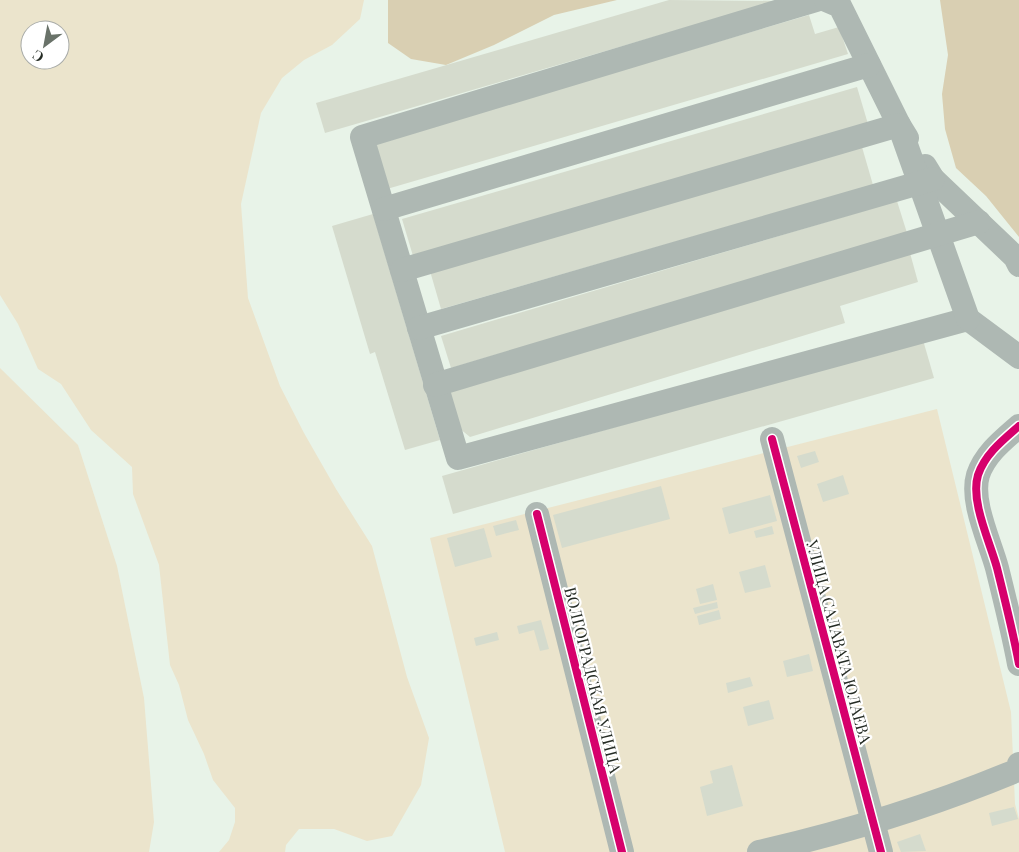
<svg xmlns="http://www.w3.org/2000/svg" width="1019" height="852" font-family="'Playfair Display',serif">
<rect width="100%" height="100%" fill="#e8f3e8"/>
<g fill="#ebe4cc" fill-rule="evenodd">
<path d="M0 0H364L360 19 332 45 304 60 282 78 261 113 241 204 248 298 280 386 304 433 336 489 372 546 407 677 429 738 421 785 392 836 367 841 334 829H299L286 845 285 852H219L229 840 235 822V808L213 780 204 754 188 720 179 685 170 665 159 565 133 494 132 467 91 430 61 384 38 369 18 324 0 295ZM30 30H60V60H30Z"/>
<polygon points="0,368 78,445 117,566 144,698 154,822 149,852 0,852"/>
<polygon points="937,409 1011,712 1015,804 1019,819 1019,852 505,852 430,538"/>
</g>
<g fill="#d9cfb2">
<polygon points="388,0 617,0 554,15 494,45 446,65 411,59 388,43"/>
<polygon points="940,0 1019,0 1019,237 986,196 956,168 945,129 942,94 948,55"/>
</g>
<g fill="#d5dbcd">
<polygon points="669,0 777,1 325,133 316,103"/>
<polygon points="809,15 815,34 839,27 848,54 387,189 373,143"/>
<polygon points="857,87 868,124 413,256 402,219"/>
<polygon points="862,147 873,185 441,309 430,271"/>
<polygon points="897,201 907,233 451,368 441,336"/>
<polygon points="373,214 440,440 405,450 375,352 370,354 332,226"/>
<polygon points="910,253 918,282 840,306 845,323 470,437 459,428 447,392"/>
<polygon points="923,340 934,378 453,514 442,476"/>
<polygon points="815,451 819,462 801,468 797,456"/>
<polygon points="843,475 849,494 823,502 817,484"/>
<polygon points="661,486 670,519 562,548 553,515"/>
<polygon points="770,495 777,521 729,534 722,508"/>
<polygon points="516,520 519,530 496,536 493,526"/>
<polygon points="772,526 774,534 756,538 754,531"/>
<polygon points="484,528 492,557 455,567 447,538"/>
<polygon points="765,565 771,587 745,593 739,572"/>
<polygon points="713,584 717,600 700,604 696,589"/>
<polygon points="717,602 718,608 695,614 693,608"/>
<polygon points="719,610 721,619 699,625 697,616"/>
<polygon points="541,620 549,649 540,651 534,630 519,634 517,626"/>
<polygon points="497,632 499,640 476,646 474,638"/>
<polygon points="809,654 813,671 787,677 783,661"/>
<polygon points="750,677 753,686 728,693 726,683"/>
<polygon points="769,700 774,719 748,726 743,707"/>
<polygon points="732,765 743,806 707,816 700,787 713,783 710,771"/>
<polygon points="1014,807 1018,819 992,826 989,813"/>
<polygon points="920,834 926,851 901,852 897,842"/>
</g>
<g fill="none" stroke-linecap="round" stroke-linejoin="round">
<g stroke="#aeb8b3" stroke-width="24">
<polyline points="816,0 362,137 458,458 968,319 1019,357"/>
<polyline points="826,0 840,6 899,125 907,138"/>
<polyline points="925,166 933,179 1015,257 1019,265"/>
<polyline points="384,209 869,65"/>
<polyline points="402,270 899,125 968,319"/>
<polyline points="419,328 933,179"/>
<polyline points="435,385 979,222"/>
<path d="M1019 426C1003 440 985 454 978 475 970 501 990 542 997 568 1005 600 1013 632 1019 664"/>
<polyline points="772,439 881,852"/>
<polyline points="537,514 622,852"/>
<path d="M759 852C847 832 934 805 1018 770L1019 764"/>
</g>
<g stroke="#fff" stroke-width="11">
<g id="cycleway">
<path d="M1019 426C1003 440 985 454 978 475 970 501 990 542 997 568 1005 600 1013 632 1019 664"/>
<polyline points="772,439 881,852"/>
<polyline points="537,514 622,852"/>
</g>
</g>
<use href="#cycleway" stroke="#d6006c" stroke-width="8"/>
</g>
<g text-anchor="middle" stroke-width="4.5" stroke-linejoin="round" paint-order="stroke">
<g font-size="16" fill="#252c25" stroke="#fff">
<text transform="translate(839 642) rotate(75)" y="6">УЛИЦА САЛАВАТА ЮЛАЕВА</text>
<text transform="translate(593 680) rotate(76)" y="6">ВОЛГОГРАДСКАЯ УЛИЦА</text>
</g>
</g>
<g transform="translate(45 45) rotate(212)"><circle r="24" fill="#ffffff" stroke="#a8aba8"/>
<path d="M0-4L9 19L0 12L-9 19Z" fill="#697269"/>
<text y="-8" font-size="14" font-weight="bold" text-anchor="middle" fill="#252c25">С</text>
</g>
</svg>
